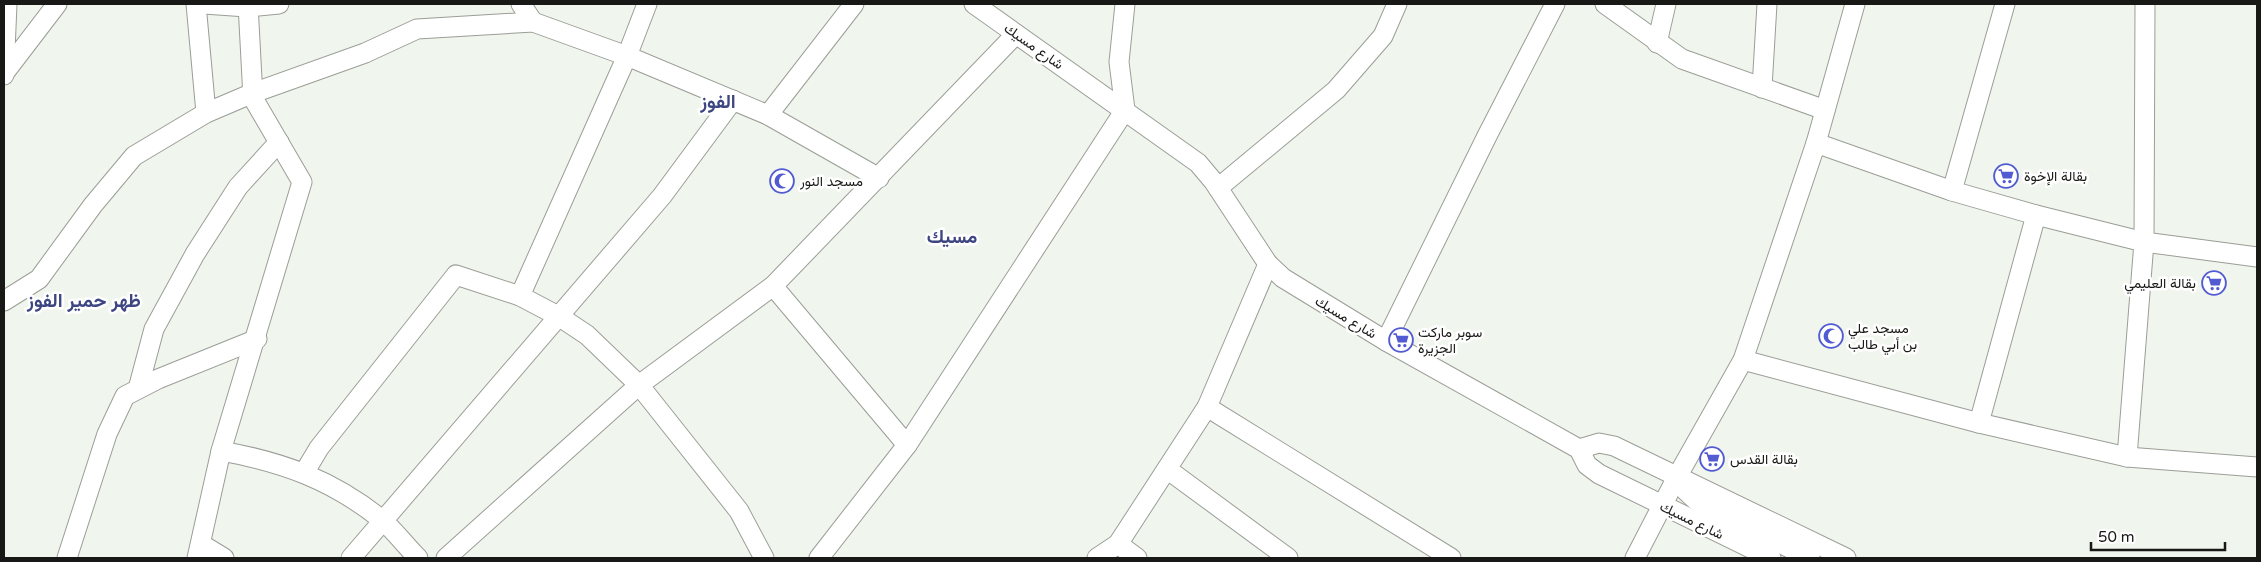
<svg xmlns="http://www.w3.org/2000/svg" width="2261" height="562" font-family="'Varela Round',Vazirmatn,sans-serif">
<rect width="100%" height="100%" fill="#f0f5ed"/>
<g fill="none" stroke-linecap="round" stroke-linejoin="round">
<g stroke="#9a9e97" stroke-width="21">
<g id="minor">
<polyline points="196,4 206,113"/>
<polyline points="204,4 247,7 279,4"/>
<polyline points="521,4 533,22 627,56 768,115 879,178"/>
<polyline points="974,4 1198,163 1214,182 1268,264 1283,278 1386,341 1579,449 1587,465 1599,474 1771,558"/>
<polyline points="1605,4 1682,59 1825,110"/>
<polyline points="1657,43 1666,4"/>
<polyline points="5,72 57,4"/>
<polyline points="4,75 7,4"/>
<polyline points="1762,88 1767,4"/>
<polyline points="768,115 854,4"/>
<polyline points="1816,143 1952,191 2036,215 2144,242 2257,257"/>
<polyline points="1218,188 1336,90 1383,36 1397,4"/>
<polyline points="1952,191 2005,4"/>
<polyline points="773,286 907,445"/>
<polyline points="520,296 627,56 647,4"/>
<polyline points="4,301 39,279 93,205 134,156 206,113 253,93 365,53 417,29 533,22"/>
<polyline points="1386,341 1487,136 1555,4"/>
<polyline points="1743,360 1979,423 2127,457 2257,467"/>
<polyline points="138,389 154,329 195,254 238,187 279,142"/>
<polyline points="1207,407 1451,558"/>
<polyline points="1979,423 2036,215"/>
<polyline points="1579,449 1599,443 1614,446 1846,558"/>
<path d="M221 451C283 462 332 480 381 519 394 530 406 546 418 558"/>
<polyline points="2127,457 2144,242 2145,4"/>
<polyline points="1167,469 1288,558"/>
<polyline points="304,473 319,448 456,275 520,296 560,317 587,335 639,385 739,511 764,558"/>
<polyline points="1678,475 1686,491 1700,504 1810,558"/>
<polyline points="201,544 224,558"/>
<polyline points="1118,544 1137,558"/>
<polyline points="67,558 107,434 125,396 158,379 257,339"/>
<polyline points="197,558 221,451 302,182 253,98 248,4"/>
<polyline points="351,558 662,196 733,100"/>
<polyline points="446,558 639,385 773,286 1016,34"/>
<polyline points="819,558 907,445 1125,110 1119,62 1125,4"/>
<polyline points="1097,558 1118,544 1207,407 1268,264"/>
<polyline points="1635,558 1678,475 1743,360 1816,143 1855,4"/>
</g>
</g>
<use href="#minor" stroke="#fff" stroke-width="19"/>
</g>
<defs>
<g id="supermarket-ring" transform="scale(1.25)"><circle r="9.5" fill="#fff" stroke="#525bd1" stroke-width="1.5"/><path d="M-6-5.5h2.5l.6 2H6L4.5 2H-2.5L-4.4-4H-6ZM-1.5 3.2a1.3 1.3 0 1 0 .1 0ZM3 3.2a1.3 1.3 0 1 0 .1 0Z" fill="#525bd1"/></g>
<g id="mosque-ring" transform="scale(1.25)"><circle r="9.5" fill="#fff" stroke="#525bd1" stroke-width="1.5"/><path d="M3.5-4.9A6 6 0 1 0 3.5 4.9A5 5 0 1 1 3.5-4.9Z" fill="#525bd1"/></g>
</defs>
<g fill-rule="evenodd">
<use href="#supermarket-ring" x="2006" y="176"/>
<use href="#mosque-ring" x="782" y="181"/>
<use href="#supermarket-ring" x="2214" y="283"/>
<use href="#mosque-ring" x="1831" y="336"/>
<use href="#supermarket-ring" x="1401" y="340"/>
<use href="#supermarket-ring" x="1712" y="459"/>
</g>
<g text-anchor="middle" stroke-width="5" stroke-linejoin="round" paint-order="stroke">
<g font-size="14" fill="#181917" stroke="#fff">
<text transform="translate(1034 46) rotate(35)" y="5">شارع مسيك</text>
<text transform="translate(1346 317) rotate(31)" y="5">شارع مسيك</text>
<text transform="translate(1692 520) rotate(26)" y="5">شارع مسيك</text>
</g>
<g font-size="14" fill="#181917" stroke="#fff" text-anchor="start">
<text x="2024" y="181">بقالة الإخوة</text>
<text x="800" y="186">مسجد النور</text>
<text x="2196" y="288" text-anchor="end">بقالة العليمي</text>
<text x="1848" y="333">مسجد علي<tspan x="1848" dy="16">بن أبي طالب</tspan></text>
<text x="1418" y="337">سوبر ماركت<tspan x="1418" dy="16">الجزيرة</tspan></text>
<text x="1730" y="464">بقالة القدس</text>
</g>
<g font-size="19" font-weight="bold" fill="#3e4682" stroke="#fff">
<text x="718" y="108">الفوز</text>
<text x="952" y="243">مسيك</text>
<text x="84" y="307">ظهر حمير الفوز</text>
</g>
</g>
<rect width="2261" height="562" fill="none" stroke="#181917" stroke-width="10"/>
<path d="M2091 542v8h134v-8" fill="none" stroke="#181917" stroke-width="2.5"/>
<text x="2098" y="542" font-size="15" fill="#181917" stroke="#ffffff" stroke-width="4" paint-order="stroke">50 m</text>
</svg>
